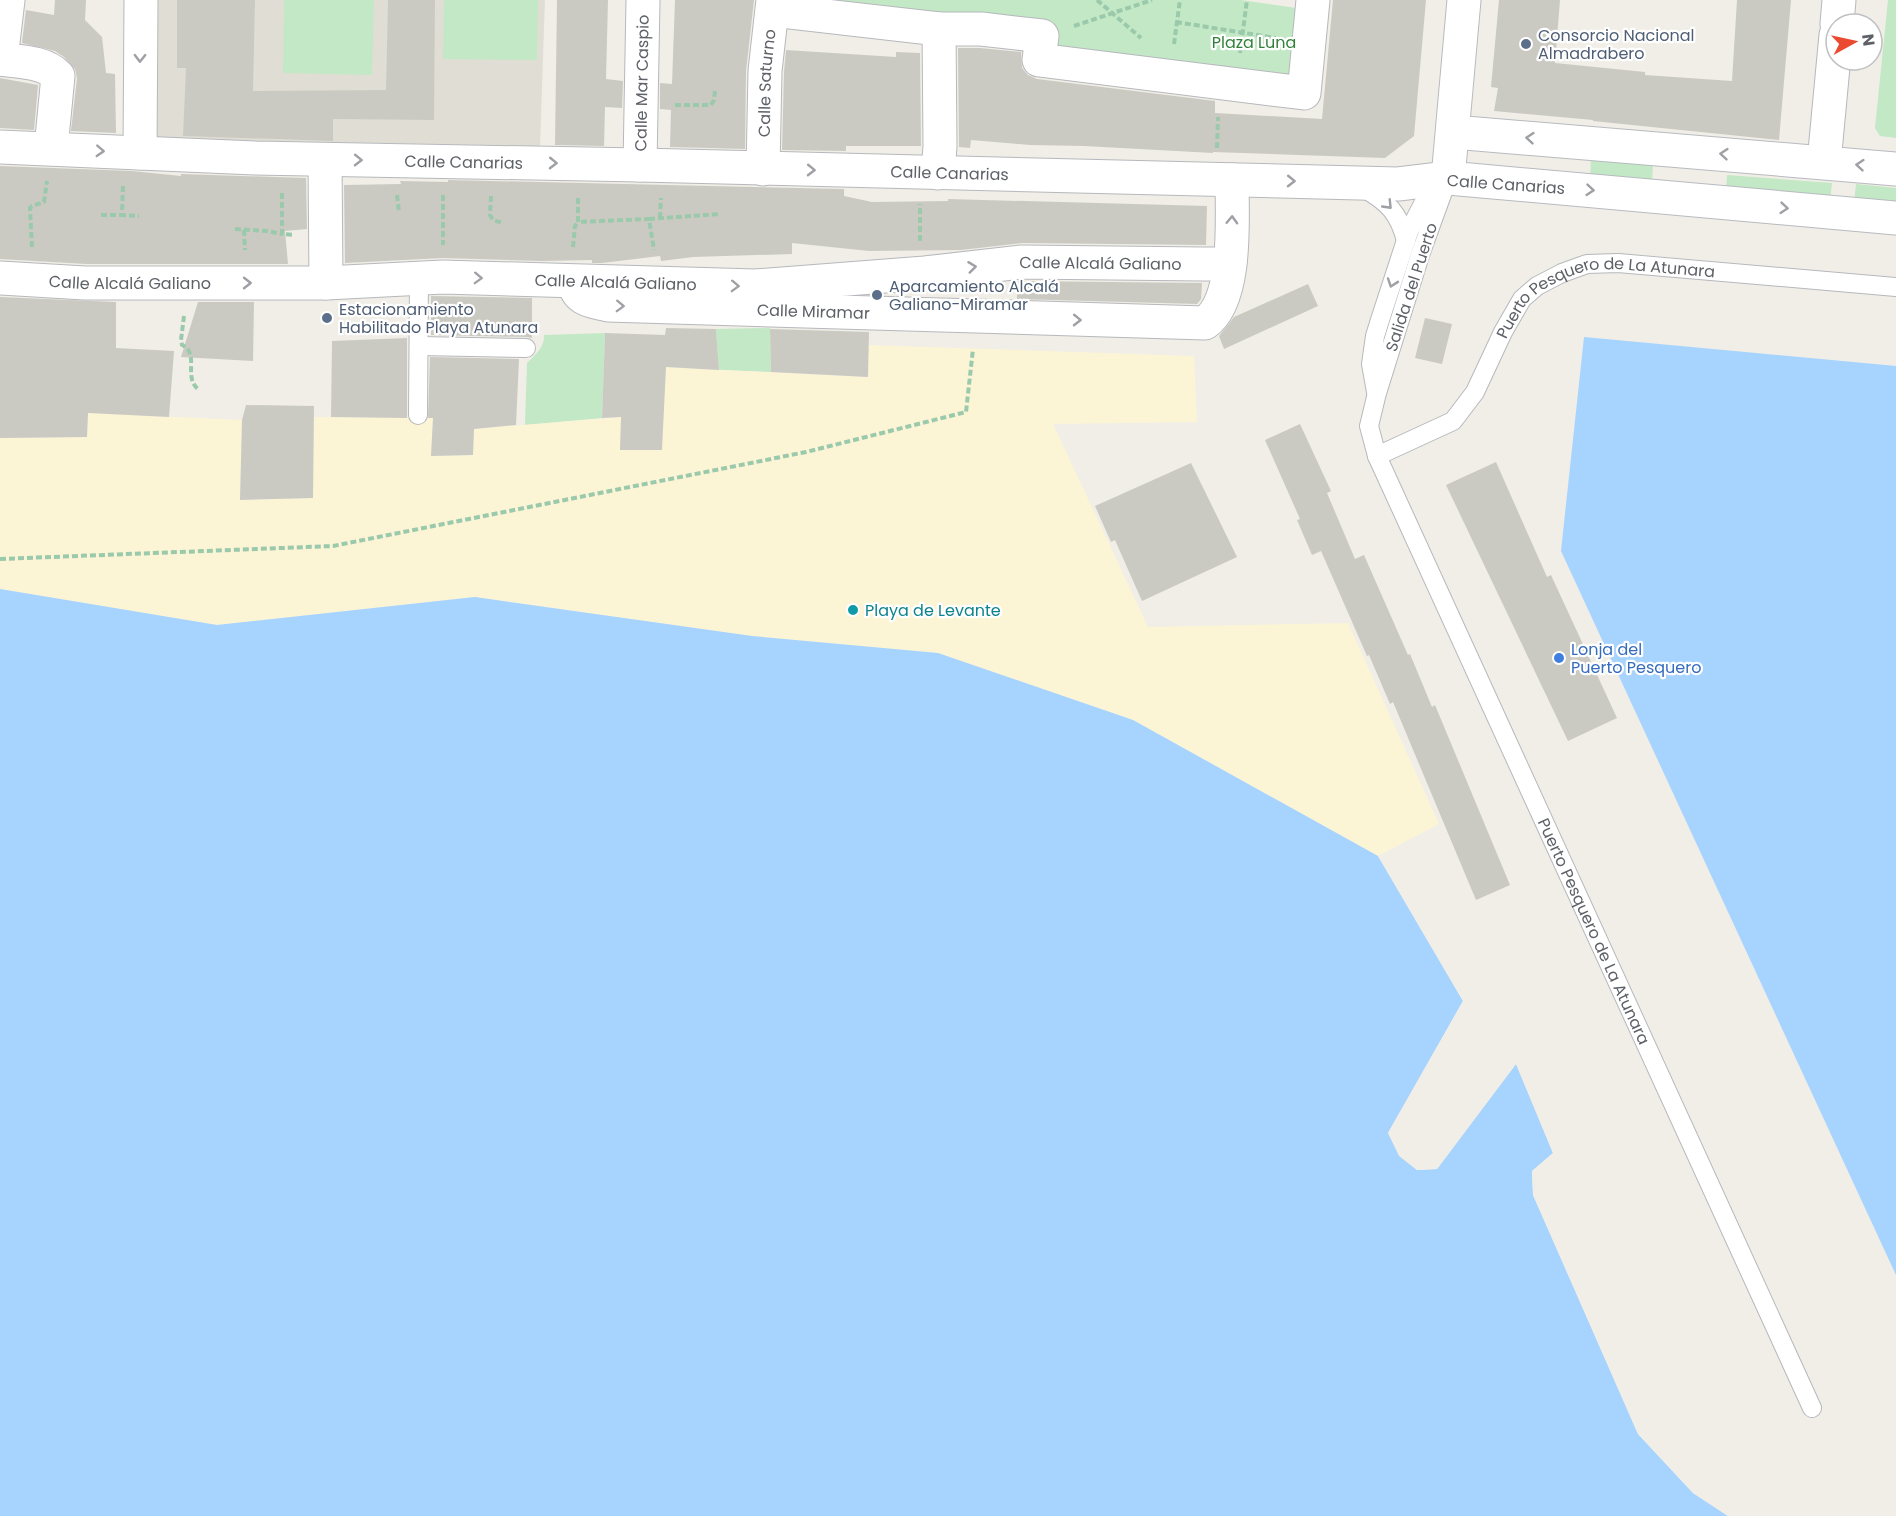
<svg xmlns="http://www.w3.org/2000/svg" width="1896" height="1516" font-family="Poppins,sans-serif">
<rect width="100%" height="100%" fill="#f0eee6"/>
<polygon fill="#e0ded4" points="156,0 545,0 540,146 158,139 154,134"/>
<g fill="#c3e8c5">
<polygon points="284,0 374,0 372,75 283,73"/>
<polygon points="444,0 538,0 537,60 443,59"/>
<polygon points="788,0 1241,0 1304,9 1294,88"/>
<polygon points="1888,0 1896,0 1896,138 1880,136 1875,128"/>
<polygon points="1591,160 1653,164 1652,183 1590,177"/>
<polygon points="1727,175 1832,183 1830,201 1726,190"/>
<polygon points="1856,184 1896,188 1896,206 1854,202"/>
<polygon points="770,328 771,372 719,370 716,329"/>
<path d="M605 333 602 418 525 425 527 363C535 355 545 347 544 335Z"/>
</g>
<polygon fill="#fbf5d6" points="868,345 1194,356 1197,422 1053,424 1148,627 1348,623 1439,824 1378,856 1133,720 938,653 752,636 475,597 217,625 0,589 0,438 87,437 89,385 130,415 242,420 240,500 313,498 314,417 433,418 431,456 473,455 474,429 621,417 620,450 661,450 666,367 867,377"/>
<g fill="#a7d3ff">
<polygon points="1584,337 1896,366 1896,1275 1561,551"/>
<polygon points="0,589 217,625 475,597 752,636 938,653 1133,720 1378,856 1463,1001 1388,1133 1399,1156 1417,1170 1437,1169 1516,1064 1553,1153 1532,1171 1533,1195 1638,1434 1693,1493 1728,1516 0,1516"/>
</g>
<polygon fill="#f0eee6" points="1380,855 1466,1001 1391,1133 1402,1154 1418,1167 1436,1166 1514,1062 1518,1062 1556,1153 1535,1173 1536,1194 1640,1432 1695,1491 1731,1516 1728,1516 1693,1493 1638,1434 1533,1195 1532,1171 1553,1153 1516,1064 1437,1169 1417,1170 1400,1156 1388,1133 1463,1001 1378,856"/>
<g fill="#cbcac2">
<polygon points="55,0 86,0 85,20 102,37 106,73 115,74 116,133 71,131 77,78 75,69 64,57 55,51 22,43 26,10 54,15"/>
<polygon points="177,0 255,0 253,91 386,90 388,0 435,0 434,120 333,119 333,141 183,136 186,68 177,68"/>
<polygon points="557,0 608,0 606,79 623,81 622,108 605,107 604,146 555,145"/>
<polygon points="675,0 754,0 746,71 745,149 670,147 671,110 660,109 660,83 672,84"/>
<polygon points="1333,0 1426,0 1414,136 1385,158 1213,152 1213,153 1084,146 1030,145 971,140 970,148 959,147 958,48 980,48 1021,52 1022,68 1028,75 1037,79 1215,101 1215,113 1322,119"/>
<polygon points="1499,0 1560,0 1555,63 1645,72 1645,75 1732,81 1737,0 1791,0 1779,140 1593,121 1593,120 1494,111 1498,88 1491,87"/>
<polygon points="786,50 896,57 896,52 920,53 921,146 846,146 846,151 782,150 784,72"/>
<polygon points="0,78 38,85 34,130 0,128"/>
<polygon points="0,166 132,171 181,176 181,174 306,178 307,229 285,231 288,264 86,264 0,259"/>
<polygon points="448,180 844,189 844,196 872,202 948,201 948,199 1207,206 1206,245 1022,243 961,250 869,251 792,243 792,254 693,257 661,261 660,256 602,263 592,263 592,260 541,261 443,258 345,263 344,185 401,184 400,181 448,182"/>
<polygon points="1017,281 1202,283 1201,299 1197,304 1017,299"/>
<polygon points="1308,284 1318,306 1224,349 1219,336 1234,317"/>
<polygon points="431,296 532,298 532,338 526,337 431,335"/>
<polygon points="0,297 116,302 116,348 174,351 169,417 88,413 87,437 0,438"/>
<polygon points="198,302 254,302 253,361 181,357"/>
<polygon points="1425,318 1452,324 1442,364 1415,358"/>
<polygon points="666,328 716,329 719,370 666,367 662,450 620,450 621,417 602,418 605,333 665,335"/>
<polygon points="770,329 869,332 868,377 771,372"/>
<polygon points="407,338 407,418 331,417 332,341"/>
<polygon points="430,357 519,359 516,425 474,429 473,455 431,456 433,418 428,418"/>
<polygon points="246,405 314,406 313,498 240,500 242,420"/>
<polygon points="1300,424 1331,491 1327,493 1355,559 1364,555 1408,655 1410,654 1432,707 1435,705 1510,885 1476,900 1393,702 1390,704 1369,655 1367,656 1321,551 1312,555 1297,520 1300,519 1265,440"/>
<polygon points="1496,462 1547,577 1551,575 1617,718 1568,741 1446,485"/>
<polygon points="1191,463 1237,557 1142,601 1115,540 1111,542 1095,506"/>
</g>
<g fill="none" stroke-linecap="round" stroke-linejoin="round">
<g stroke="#b6b8bd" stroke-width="20">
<g id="lane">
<path id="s1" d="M1448 178 1421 252 1377 393 1369 426 1377 456 1812 1408"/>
<path d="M1363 188C1388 202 1399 213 1406 241"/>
<polyline points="419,346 526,348"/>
<polyline points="1376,392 1371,364 1375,336 1380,320 1409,231 1424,202 1443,182"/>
<polyline points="418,415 419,278"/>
<path id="s2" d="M1377 456 1453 421 1475 392 1503 332 1522 299 1537 286 1562 273 1587 264 1618 263 1896 287"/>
</g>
</g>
<g stroke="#b6b8bd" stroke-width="35">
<g id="street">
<polyline points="773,10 939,29 981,29 1042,36 1039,60 1304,93 1313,0"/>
<polyline points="1837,24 1839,0"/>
<path d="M0 59C19 62 44 61 58 76L51 148"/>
<polyline points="1,59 8,0"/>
<path id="s3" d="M0 147 255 158 640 165 1398 184 1448 178"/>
<polyline points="140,153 141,0"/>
<polyline points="325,160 326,283"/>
<polyline points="1824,162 1836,35"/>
<path id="s4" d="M640 165 643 0"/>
<path id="s5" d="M763 169 765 71 773 0"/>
<polyline points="938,173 940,146 939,29"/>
<path id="s6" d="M0 278 85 283H326L443 277 755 286 925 273 1022 262 1203 264H1218L1230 261"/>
<path id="s7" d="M574 282C577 301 592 301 608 305L1205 323C1238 300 1232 216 1232 180"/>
</g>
</g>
<g stroke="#b7bac0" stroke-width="35">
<g id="secondary">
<polyline points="1464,0 1448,178 1896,218"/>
<polyline points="1453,132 1896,169"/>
</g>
</g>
<g stroke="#9bc9ab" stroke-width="4" stroke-dasharray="6 3" stroke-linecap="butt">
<polyline points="1097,0 1141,38"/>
<polyline points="1176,22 1276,38"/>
<polyline points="1074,26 1152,0"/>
<polyline points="1174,44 1180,0"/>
<polyline points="1240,53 1247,0"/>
<polyline points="675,105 711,105 714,100 715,91"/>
<polyline points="1217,148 1218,117"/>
<polyline points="123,186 122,215 139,216"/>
<polyline points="282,193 282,234 294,235"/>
<polyline points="397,195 399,212"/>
<polyline points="443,195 443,245"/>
<polyline points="491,196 490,215 493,220 503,223"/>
<polyline points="578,198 578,222 649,219 654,250"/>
<polyline points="101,215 122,215"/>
<polyline points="660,218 661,198"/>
<polyline points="649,219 720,214"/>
<polyline points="235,229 267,231 282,234"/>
<polyline points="244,230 245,250"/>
<polyline points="920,241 920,204"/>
<polyline points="32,247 30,208 32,206 44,202 47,181"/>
<polyline points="573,247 575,226 578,222"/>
<path d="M184 316 181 340 182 345C200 353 183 377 198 389"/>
<polyline points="0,559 333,546 806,452 966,412 973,349"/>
</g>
<use href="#lane" stroke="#fff" stroke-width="18"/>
<use href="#street" stroke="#fff" stroke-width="33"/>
<use href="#secondary" stroke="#fff" stroke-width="33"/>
</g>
<defs><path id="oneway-chevron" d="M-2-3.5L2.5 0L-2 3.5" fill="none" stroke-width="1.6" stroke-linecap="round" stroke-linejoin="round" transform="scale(1.5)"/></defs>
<g stroke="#9ea0a4">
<use href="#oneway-chevron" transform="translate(140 58) rotate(91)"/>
<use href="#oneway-chevron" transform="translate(1530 138) rotate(-175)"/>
<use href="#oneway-chevron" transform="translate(100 151) rotate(3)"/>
<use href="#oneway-chevron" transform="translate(1724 154) rotate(-175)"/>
<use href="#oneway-chevron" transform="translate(358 160) rotate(1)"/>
<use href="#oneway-chevron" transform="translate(553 163) rotate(1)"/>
<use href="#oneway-chevron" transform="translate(1860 165) rotate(-175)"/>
<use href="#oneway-chevron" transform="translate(811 170) rotate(1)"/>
<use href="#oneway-chevron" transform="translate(1291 181) rotate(1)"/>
<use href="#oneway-chevron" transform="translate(1590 190) rotate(5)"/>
<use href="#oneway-chevron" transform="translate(1388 205) rotate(46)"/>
<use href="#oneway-chevron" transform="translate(1784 208) rotate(5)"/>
<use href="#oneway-chevron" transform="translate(1232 220) rotate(-88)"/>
<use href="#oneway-chevron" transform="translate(972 267) rotate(-7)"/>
<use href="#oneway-chevron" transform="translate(478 278) rotate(2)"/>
<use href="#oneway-chevron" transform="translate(247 283)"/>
<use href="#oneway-chevron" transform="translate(1392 283) rotate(109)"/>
<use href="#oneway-chevron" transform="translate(735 286) rotate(2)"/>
<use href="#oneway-chevron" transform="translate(620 306) rotate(2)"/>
<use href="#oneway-chevron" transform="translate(1077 320) rotate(1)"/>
</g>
<g fill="#5c6f8a" stroke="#fff" stroke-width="2">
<circle cx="1526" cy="44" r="6"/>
<circle cx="877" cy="295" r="6"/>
<circle cx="327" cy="318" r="6"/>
</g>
<circle fill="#0f9aa8" stroke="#fff" stroke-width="2" cx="853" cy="610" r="6"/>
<circle fill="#3f7fe0" stroke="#fff" stroke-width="2" cx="1559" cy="658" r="6"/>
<g text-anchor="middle" stroke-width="4.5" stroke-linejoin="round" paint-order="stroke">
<g font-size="16" fill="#4e5e75" stroke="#fff" text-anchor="start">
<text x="1538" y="41">Consorcio Nacional<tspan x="1538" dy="18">Almadrabero</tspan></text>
<text x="889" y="292">Aparcamiento Alcalá<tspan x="889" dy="18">Galiano-Miramar</tspan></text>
<text x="339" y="315">Estacionamiento<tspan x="339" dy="18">Habilitado Playa Atunara</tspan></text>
</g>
<g font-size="16" fill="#32813b" stroke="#fff">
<text x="1254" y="48">Plaza Luna</text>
</g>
<g font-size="16" fill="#5e6167" stroke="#fff">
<text dy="6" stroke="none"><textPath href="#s4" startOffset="82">Calle Mar Caspio</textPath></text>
<text dy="6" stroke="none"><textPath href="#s5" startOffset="86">Calle Saturno</textPath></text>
<text dy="6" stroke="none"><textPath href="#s3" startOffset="464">Calle Canarias</textPath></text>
<text dy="6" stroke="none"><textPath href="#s3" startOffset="950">Calle Canarias</textPath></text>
<text transform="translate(1506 184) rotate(4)" y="6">Calle Canarias</text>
<text dy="6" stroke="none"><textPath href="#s6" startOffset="1102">Calle Alcalá Galiano</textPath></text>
<text dy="6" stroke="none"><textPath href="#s6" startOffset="130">Calle Alcalá Galiano</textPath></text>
<text dy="6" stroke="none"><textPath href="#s6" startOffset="616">Calle Alcalá Galiano</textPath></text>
<text transform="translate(1411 287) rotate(-72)" y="6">Salida del Puerto</text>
<text dy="6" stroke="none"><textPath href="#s2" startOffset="304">Puerto Pesquero de La Atunara</textPath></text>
<text dy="6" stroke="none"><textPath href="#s7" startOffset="250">Calle Miramar</textPath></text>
<text dy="6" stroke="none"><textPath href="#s1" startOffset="814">Puerto Pesquero de La Atunara</textPath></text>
</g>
<g font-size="16" fill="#0d838f" stroke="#fff" text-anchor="start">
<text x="865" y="616">Playa de Levante</text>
</g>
<g font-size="16" fill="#366cbe" stroke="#fff" text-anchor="start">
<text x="1571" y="655">Lonja del<tspan x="1571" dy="18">Puerto Pesquero</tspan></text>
</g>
</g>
<g transform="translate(1854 42) rotate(82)"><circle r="28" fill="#ffffff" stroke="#bfc0c2" stroke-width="1.5"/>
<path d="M0-4.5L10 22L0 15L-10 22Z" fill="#ec4a30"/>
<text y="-9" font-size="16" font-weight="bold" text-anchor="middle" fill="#5e6167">N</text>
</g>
</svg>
